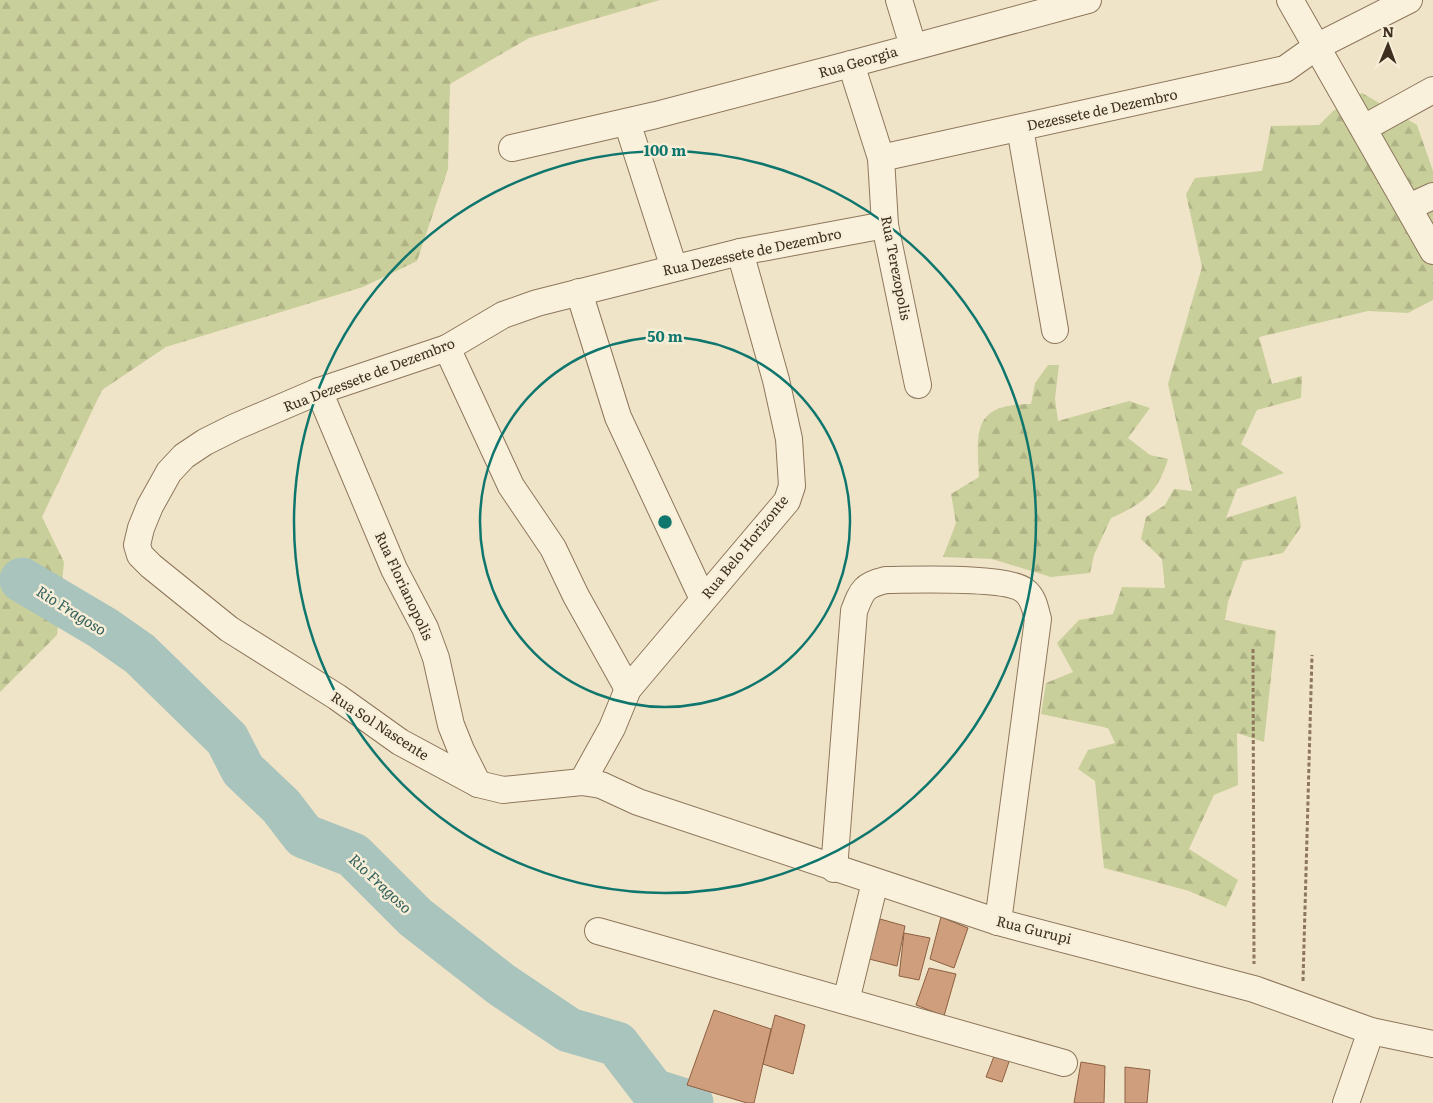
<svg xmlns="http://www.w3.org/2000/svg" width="1433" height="1103" font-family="Literata,serif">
<defs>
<pattern id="forest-firs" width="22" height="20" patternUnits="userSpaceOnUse" patternTransform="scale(1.25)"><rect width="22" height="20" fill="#c9cf9b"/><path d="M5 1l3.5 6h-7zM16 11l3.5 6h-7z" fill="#aeb285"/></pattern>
</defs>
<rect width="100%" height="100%" fill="#f0e4c8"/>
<g fill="url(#forest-firs)">
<polygon points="0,0 660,0 529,38 450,84 448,169 417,261 363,287 166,347 102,390 42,517 64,562 57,635 0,692"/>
<polygon points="1362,93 1417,125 1433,171 1433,300 1408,313 1368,311 1259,337 1272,384 1302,376 1301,398 1257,410 1241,444 1284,473 1237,489 1226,518 1296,496 1301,527 1283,553 1243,561 1228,602 1225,620 1276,631 1264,742 1237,733 1238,785 1214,795 1189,849 1238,880 1226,907 1189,891 1104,868 1095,781 1078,769 1088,750 1115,743 1108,728 1041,714 1046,683 1073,672 1057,643 1079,620 1113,614 1122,587 1165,588 1162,559 1141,539 1146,517 1165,505 1174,489 1192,491 1168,384 1202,267 1186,194 1195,178 1262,171 1271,126 1319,125 1333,111"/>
<path d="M1048 365H1059L1055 399 1058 421 1129 401 1150 408 1128 438 1150 455 1168 459C1157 494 1144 503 1111 518L1094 555 1090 573 1051 577 992 559 943 557 956 523 951 494 979 477C976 429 974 404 1031 404L1035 383Z"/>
</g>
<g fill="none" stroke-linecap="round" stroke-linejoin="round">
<polyline stroke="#a9c4bc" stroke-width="45" points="22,580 103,628 140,654 227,739 243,770 281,806 304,836 353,855 415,917 502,985 569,1030 617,1044 653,1091 691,1103"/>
</g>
<g fill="#cf9f7d" stroke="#8d5f41">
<polygon points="941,917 968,928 954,968 930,959"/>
<polygon points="880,919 905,926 897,966 869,959"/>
<polygon points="904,933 930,938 919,980 899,976"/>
<polygon points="929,968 956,974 944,1016 916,1005"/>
<polygon points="714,1010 771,1029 754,1103 747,1103 687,1085"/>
<polygon points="775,1015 805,1025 793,1074 763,1064"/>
<polygon points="996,1051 1011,1056 1002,1082 986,1077"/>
<polygon points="1081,1062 1105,1066 1104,1103 1074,1103"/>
<polygon points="1125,1067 1150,1070 1147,1103 1125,1103"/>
</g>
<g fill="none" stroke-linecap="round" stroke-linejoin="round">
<g stroke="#8d765c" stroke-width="28">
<g id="minor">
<polyline points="899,0 913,46"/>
<polyline points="1290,0 1433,251"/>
<polyline points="851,64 881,158 885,225 918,385"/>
<polyline points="627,122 674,268"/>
<polyline points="1020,128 1055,330"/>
<polyline points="1364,128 1433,90"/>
<polyline points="512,148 656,115 851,64 1088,0"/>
<polyline points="881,158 1285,69 1316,47 1409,0"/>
<polyline points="1409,207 1433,196"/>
<polyline points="885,225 740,252 537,303 503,315 447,348 319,391 235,427 205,442 184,456 169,472 150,506 141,528 137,545 140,555 151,566 229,629 337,697 400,742 478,784 503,790 582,782 601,785 638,802 998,922 1254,989 1371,1031 1433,1044"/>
<polyline points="579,292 618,417 703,599"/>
<polyline points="447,348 511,486 553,548 576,596 628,689"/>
<polyline points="319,391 394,569 425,628 436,658 451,725 461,750 478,784"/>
<polyline points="582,782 612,728 628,689 787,501 792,486 789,439 776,380 740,252"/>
<path d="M834 869 854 611C862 590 864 585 886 580 913 580 1008 576 1025 591 1034 598 1035 609 1038 619L998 922"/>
<polyline points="598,931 1064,1063"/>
<polyline points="846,1001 875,882"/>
<polyline points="1346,1103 1371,1031"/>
</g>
</g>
<g stroke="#8d765c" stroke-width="3" stroke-dasharray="4 2.5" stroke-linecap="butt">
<polyline points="1253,649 1254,964"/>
<polyline points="1303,981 1312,655"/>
</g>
<use href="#minor" stroke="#faf1dc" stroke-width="26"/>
</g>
<g fill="none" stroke="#0f766e" stroke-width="2.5">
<circle cx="665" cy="522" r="185"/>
<circle cx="665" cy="522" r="371"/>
</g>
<g text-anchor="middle" stroke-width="5" stroke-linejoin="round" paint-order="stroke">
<g font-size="14" fill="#3d2e20" stroke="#f7eed8">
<text transform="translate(858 62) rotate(-16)" y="5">Rua Georgia</text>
<text transform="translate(1102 110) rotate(-12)" y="5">Dezessete de Dezembro</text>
<text transform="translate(752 252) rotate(-12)" y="5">Rua Dezessete de Dezembro</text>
<text transform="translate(896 268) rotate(79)" y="5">Rua Terezopolis</text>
<text transform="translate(369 375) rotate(-21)" y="5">Rua Dezessete de Dezembro</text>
<text transform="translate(745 547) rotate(-51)" y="5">Rua Belo Horizonte</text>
<text transform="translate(404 586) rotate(65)" y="5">Rua Florianopolis</text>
<text transform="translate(380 726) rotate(33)" y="5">Rua Sol Nascente</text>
<text transform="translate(1034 930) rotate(14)" y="5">Rua Gurupi</text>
</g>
<g font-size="15" font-style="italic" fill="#2f5d5a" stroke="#f7eed8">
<text transform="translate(71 611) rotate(32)" y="5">Rio Fragoso</text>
<text transform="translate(380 884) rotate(43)" y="5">Rio Fragoso</text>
</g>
</g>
<circle cx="665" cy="522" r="8" fill="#0f766e" stroke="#f7eed8" stroke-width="2.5"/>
<g font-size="15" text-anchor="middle" font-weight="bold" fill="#0f766e" stroke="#f7eed8" stroke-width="5" stroke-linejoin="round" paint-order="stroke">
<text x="665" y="156">100 m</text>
<text x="665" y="342">50 m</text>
</g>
<g transform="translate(1388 45) rotate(1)" stroke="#f7eed8" stroke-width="4" paint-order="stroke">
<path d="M0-4L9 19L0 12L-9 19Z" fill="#3d2e20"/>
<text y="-8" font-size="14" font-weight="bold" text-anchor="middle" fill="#3d2e20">N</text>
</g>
</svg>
